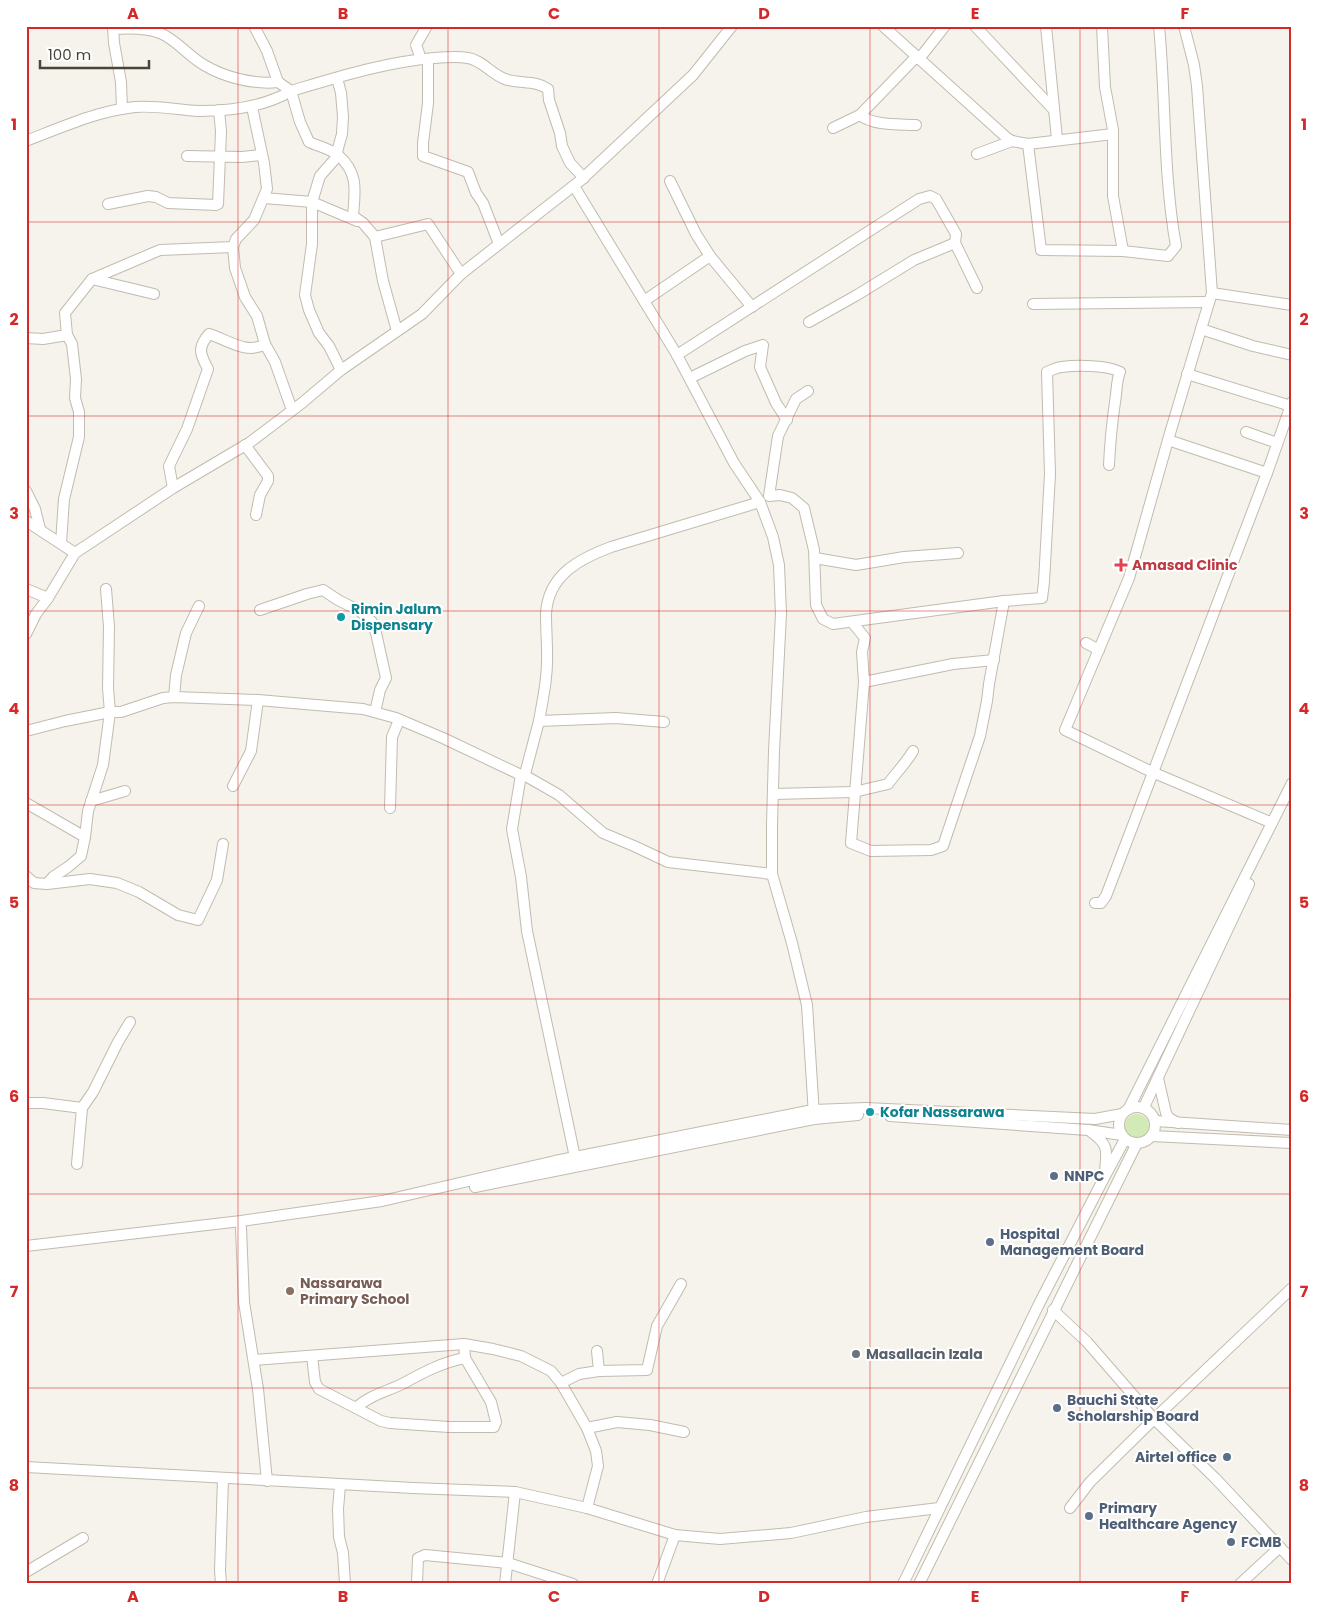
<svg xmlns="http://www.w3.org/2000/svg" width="1318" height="1610" font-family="Poppins,sans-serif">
<rect width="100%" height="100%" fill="#f6f3ec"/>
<circle fill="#d2eab5" cx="1137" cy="1126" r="12"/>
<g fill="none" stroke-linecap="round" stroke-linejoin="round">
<g stroke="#c2bbae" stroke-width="12">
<g id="minor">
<polyline points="113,26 114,43 121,82 122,109"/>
<polyline points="254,26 267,51 278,82"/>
<polyline points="883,26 1007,138 1012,141 1028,144 1113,134"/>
<polyline points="975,26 1053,109"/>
<polyline points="1046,26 1057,139"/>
<polyline points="1102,26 1105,87 1113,130 1113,196 1123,251"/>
<polyline points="1184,26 1194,65 1197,86 1212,293 1292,305"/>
<path d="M114 29C129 28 146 28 160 33 177 40 188 56 204 65 224 77 254 85 278 82L291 91 300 122 309 142C318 146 330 149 338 155 359 173 355 191 353 216L363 223 375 237 428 224 461 274"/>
<polyline points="421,59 416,45 427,26"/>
<polyline points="428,59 428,103 423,143 423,156 468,172 476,193 483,203 499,244"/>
<polyline points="919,59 945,26"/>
<polyline points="337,78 341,93 343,117 342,134 335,159 320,176 312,202 312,244 305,295 309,310 319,333 329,346 341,370"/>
<polyline points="252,107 264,163 267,189 254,220 236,239 233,247 235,268 245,297 257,316 265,344 275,362 292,410"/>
<path d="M860 115C874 126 898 124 916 125"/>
<polyline points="833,128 860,115 917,56"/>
<path d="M26 141C62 127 97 111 135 107 156 105 178 110 199 111 231 111 264 107 291 91 338 77 385 62 434 58 445 57 457 56 468 58 482 60 491 74 505 79 519 84 536 80 548 89L549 100 560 133 562 146 570 163 584 178"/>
<path d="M1028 144 1041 250 1123 251 1168 256 1176 246C1163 174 1166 99 1159 26"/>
<polyline points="977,154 1012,141"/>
<polyline points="187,156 242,157 261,155"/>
<polyline points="670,181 696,234 710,256 752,307"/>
<polyline points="574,186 677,355 734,463 760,502 773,537 779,565 781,614 774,751 772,825 772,874 792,943 807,1005 814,1115"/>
<polyline points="264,198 312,202 357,221"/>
<polyline points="108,204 148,196 156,197 168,203 216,205 218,204 221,131 219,110"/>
<polyline points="375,237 383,281 397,331"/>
<polyline points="154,294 92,279 160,250 233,247"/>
<polyline points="1211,296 1201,329 1253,346 1292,355"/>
<polyline points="644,301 710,256"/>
<polyline points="1033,304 1209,302"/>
<polyline points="809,322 857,295 914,260 955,243"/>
<polyline points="1201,329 1168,440 1129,578 1065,730 1152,772 1272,823"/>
<polyline points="67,335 65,313 92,279"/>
<polyline points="26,338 43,339 67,335 72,344 76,379 75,398 79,412 79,437 64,499 61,543"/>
<polyline points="677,355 919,199 930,196 936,199 956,234 955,243 977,288"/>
<polyline points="1187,374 1291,406"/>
<polyline points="690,378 745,351 763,345 760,367 776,403 787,420"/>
<path d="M808 391 796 399 778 436 769 496 780 495 792 498 804 508 814 550 816 605 823 619 833 624 1004 601 1042 598 1044 582 1050 474 1047 372C1052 370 1057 367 1062 367 1076 365 1108 365 1120 372 1116 382 1117 391 1115 402 1112 423 1110 443 1109 465"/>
<polyline points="1246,432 1277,443"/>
<polyline points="1168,440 1267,473"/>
<polyline points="245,445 268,476 268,481 260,495 256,515"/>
<path d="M173 488 169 466 187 429 208 369C200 354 197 348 209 334 228 340 247 355 265 344"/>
<polyline points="26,491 35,509 40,529"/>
<polyline points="26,521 75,553"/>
<polyline points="815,558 856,565 904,557 958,553"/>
<polyline points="26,589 48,598"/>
<polyline points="260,610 307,594 323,590 338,600 360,611 372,622 376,633 386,678 380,690 375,712"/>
<polyline points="852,622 865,638 862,652 864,682 851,843 871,851 931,850 943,846 980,736 987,701 989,684 1004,601"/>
<polyline points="26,634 36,614 48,598 75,553 173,488 249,443 302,403 341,370 422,314 461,274 581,180 693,75 732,26"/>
<polyline points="1086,643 1099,650"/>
<polyline points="864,682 953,664 994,660"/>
<polyline points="174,697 176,675 186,633 199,606"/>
<path d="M539 721C543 698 548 676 547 652 547 640 546 627 546 614 548 575 579 559 611 547L760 502"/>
<polyline points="26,731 65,721 110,712 121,712 163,698 174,697 258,700 363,709 396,718 443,738 521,775 525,774 539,721 616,718 664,722"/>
<polyline points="521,775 512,829 521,877 527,931 576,1162"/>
<polyline points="524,775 559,795 603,833 634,846 668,862 772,874"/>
<polyline points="233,786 251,751 258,700"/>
<path d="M773 794 854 792 888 784C896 773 906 763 913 751"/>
<polyline points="91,801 125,791"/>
<polyline points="26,803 85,837"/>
<polyline points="390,808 392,737 399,720"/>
<polyline points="26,876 34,883 47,884 90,879 117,883 139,892 178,915 198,920 217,880 223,844"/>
<polyline points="47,884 53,877 68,867 81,856 85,837 88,811 103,765 110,712 108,688 109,627 106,589"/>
<polyline points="1095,903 1101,903 1106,896 1267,473 1292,402"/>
<polyline points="1158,1078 1166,1113 1169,1118 1178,1123"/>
<polyline points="26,1103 43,1103 82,1108 77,1164"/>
<circle cx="1137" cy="1125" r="18"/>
<polyline points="1144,1107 1249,884"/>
<polyline points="82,1108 93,1092 118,1042 130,1022"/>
<polyline points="1129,1108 1292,783"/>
<polyline points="890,1116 1088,1130 1122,1135"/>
<polyline points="1156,1121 1292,1130"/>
<path d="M1091 1132C1109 1145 1107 1150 1105 1171"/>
<polyline points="1152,1136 1292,1143"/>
<polyline points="475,1187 814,1119 858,1115"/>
<polyline points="241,1228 244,1302 258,1389 267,1481"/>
<polyline points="26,1246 241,1221 382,1201 555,1161 813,1110 866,1108 1095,1119 1122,1114"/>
<polyline points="1053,1310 1087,1342 1154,1419 1215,1478 1292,1560"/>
<polyline points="597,1351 599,1371"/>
<polyline points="312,1356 315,1382 319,1389 381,1421 390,1423 449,1427 494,1427 496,1422 491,1402 465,1358 464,1344"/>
<polyline points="254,1360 464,1344 493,1349 521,1356 551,1371 561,1383 587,1428 596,1451 598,1466 587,1508"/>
<polyline points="561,1383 579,1374 599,1371 647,1370 657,1326 681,1284"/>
<path d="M356 1408C369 1395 389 1391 404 1383 424 1372 443 1362 465 1358"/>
<polyline points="587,1428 617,1422 650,1425 684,1432"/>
<polyline points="26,1467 413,1488 515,1492 587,1508 675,1535 720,1539 791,1533 866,1517 939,1508"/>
<polyline points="340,1485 338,1509 339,1537 343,1553 345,1584"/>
<polyline points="1070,1508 1090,1482 1154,1419 1292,1288"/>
<polyline points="26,1572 83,1538"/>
<polyline points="221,1584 220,1570 223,1479"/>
<polyline points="417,1584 418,1558 425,1555 508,1563 573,1584"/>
<polyline points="505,1584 515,1492"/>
<polyline points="657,1584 675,1535"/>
<polyline points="903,1584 1039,1304 1104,1178 1125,1139"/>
<polyline points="919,1584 1137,1143"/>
<polyline points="1240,1584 1280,1547"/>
</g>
</g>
<use href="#minor" stroke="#fff" stroke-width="10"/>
</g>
<path fill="none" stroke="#d62828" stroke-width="1" stroke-opacity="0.55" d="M238 26V1584M448 26V1584M659 26V1584M870 26V1584M1080 26V1584M26 222H1292M26 416H1292M26 611H1292M26 805H1292M26 999H1292M26 1194H1292M26 1388H1292"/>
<path fill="#e0444e" stroke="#fff" stroke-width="2" d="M1118.5 557.5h5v5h5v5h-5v5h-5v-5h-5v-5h5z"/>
<g fill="#0f9aa8" stroke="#fff" stroke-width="2">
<circle cx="341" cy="617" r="5"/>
<circle cx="870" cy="1112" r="5"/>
</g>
<g fill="#5c6f8a" stroke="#fff" stroke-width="2">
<circle cx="1054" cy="1176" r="5"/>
<circle cx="990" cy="1242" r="5"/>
<circle cx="1057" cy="1408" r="5"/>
<circle cx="1227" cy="1457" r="5"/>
<circle cx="1089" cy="1516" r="5"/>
<circle cx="1231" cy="1542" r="5"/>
</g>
<circle fill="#8d6e63" stroke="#fff" stroke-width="2" cx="290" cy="1291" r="5"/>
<circle fill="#6b7280" stroke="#fff" stroke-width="2" cx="856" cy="1354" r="5"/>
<g text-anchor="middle" stroke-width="4" stroke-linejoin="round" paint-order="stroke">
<g font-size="14" font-weight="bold" fill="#be3a42" stroke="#fff" text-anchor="start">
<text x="1132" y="570">Amasad Clinic</text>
</g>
<g font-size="14" font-weight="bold" fill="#0d838f" stroke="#fff" text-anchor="start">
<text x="351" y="614">Rimin Jalum<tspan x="351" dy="16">Dispensary</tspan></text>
<text x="880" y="1117">Kofar Nassarawa</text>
</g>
<g font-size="14" font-weight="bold" fill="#4e5e75" stroke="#fff" text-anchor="start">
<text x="1064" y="1181">NNPC</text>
<text x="1000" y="1239">Hospital<tspan x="1000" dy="16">Management Board</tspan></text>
<text x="1067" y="1405">Bauchi State<tspan x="1067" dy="16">Scholarship Board</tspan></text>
<text x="1217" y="1462" text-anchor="end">Airtel office</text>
<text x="1099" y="1513">Primary<tspan x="1099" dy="16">Healthcare Agency</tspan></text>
<text x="1241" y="1547">FCMB</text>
</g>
<g font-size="14" font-weight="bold" fill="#785e54" stroke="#fff" text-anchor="start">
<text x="300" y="1288">Nassarawa<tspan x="300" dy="16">Primary School</tspan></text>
</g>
<g font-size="14" font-weight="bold" fill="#5b616d" stroke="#fff" text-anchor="start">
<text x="866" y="1359">Masallacin Izala</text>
</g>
</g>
<rect width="1318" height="1610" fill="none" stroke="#ffffff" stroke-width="55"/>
<path d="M40 60v8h109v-8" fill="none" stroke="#4b4439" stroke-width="2.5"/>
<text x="48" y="60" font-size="15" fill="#4b4439" stroke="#ffffff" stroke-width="4" paint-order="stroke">100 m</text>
<rect x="28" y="28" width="1262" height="1554" fill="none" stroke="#d62828" stroke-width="2"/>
<g font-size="16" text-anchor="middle" font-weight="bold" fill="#d62828">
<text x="133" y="19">A</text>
<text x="343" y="19">B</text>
<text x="554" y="19">C</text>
<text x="764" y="19">D</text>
<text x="975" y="19">E</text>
<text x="1185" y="19">F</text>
<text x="14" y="130">1</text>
<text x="1304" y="130">1</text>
<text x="14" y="325">2</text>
<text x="1304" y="325">2</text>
<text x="14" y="519">3</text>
<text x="1304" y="519">3</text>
<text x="14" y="714">4</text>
<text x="1304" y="714">4</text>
<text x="14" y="908">5</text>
<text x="1304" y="908">5</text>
<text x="14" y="1102">6</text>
<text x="1304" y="1102">6</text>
<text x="14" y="1297">7</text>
<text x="1304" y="1297">7</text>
<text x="14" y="1491">8</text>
<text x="1304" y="1491">8</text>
<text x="133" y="1602">A</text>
<text x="343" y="1602">B</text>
<text x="554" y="1602">C</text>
<text x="764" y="1602">D</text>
<text x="975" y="1602">E</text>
<text x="1185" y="1602">F</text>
</g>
</svg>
